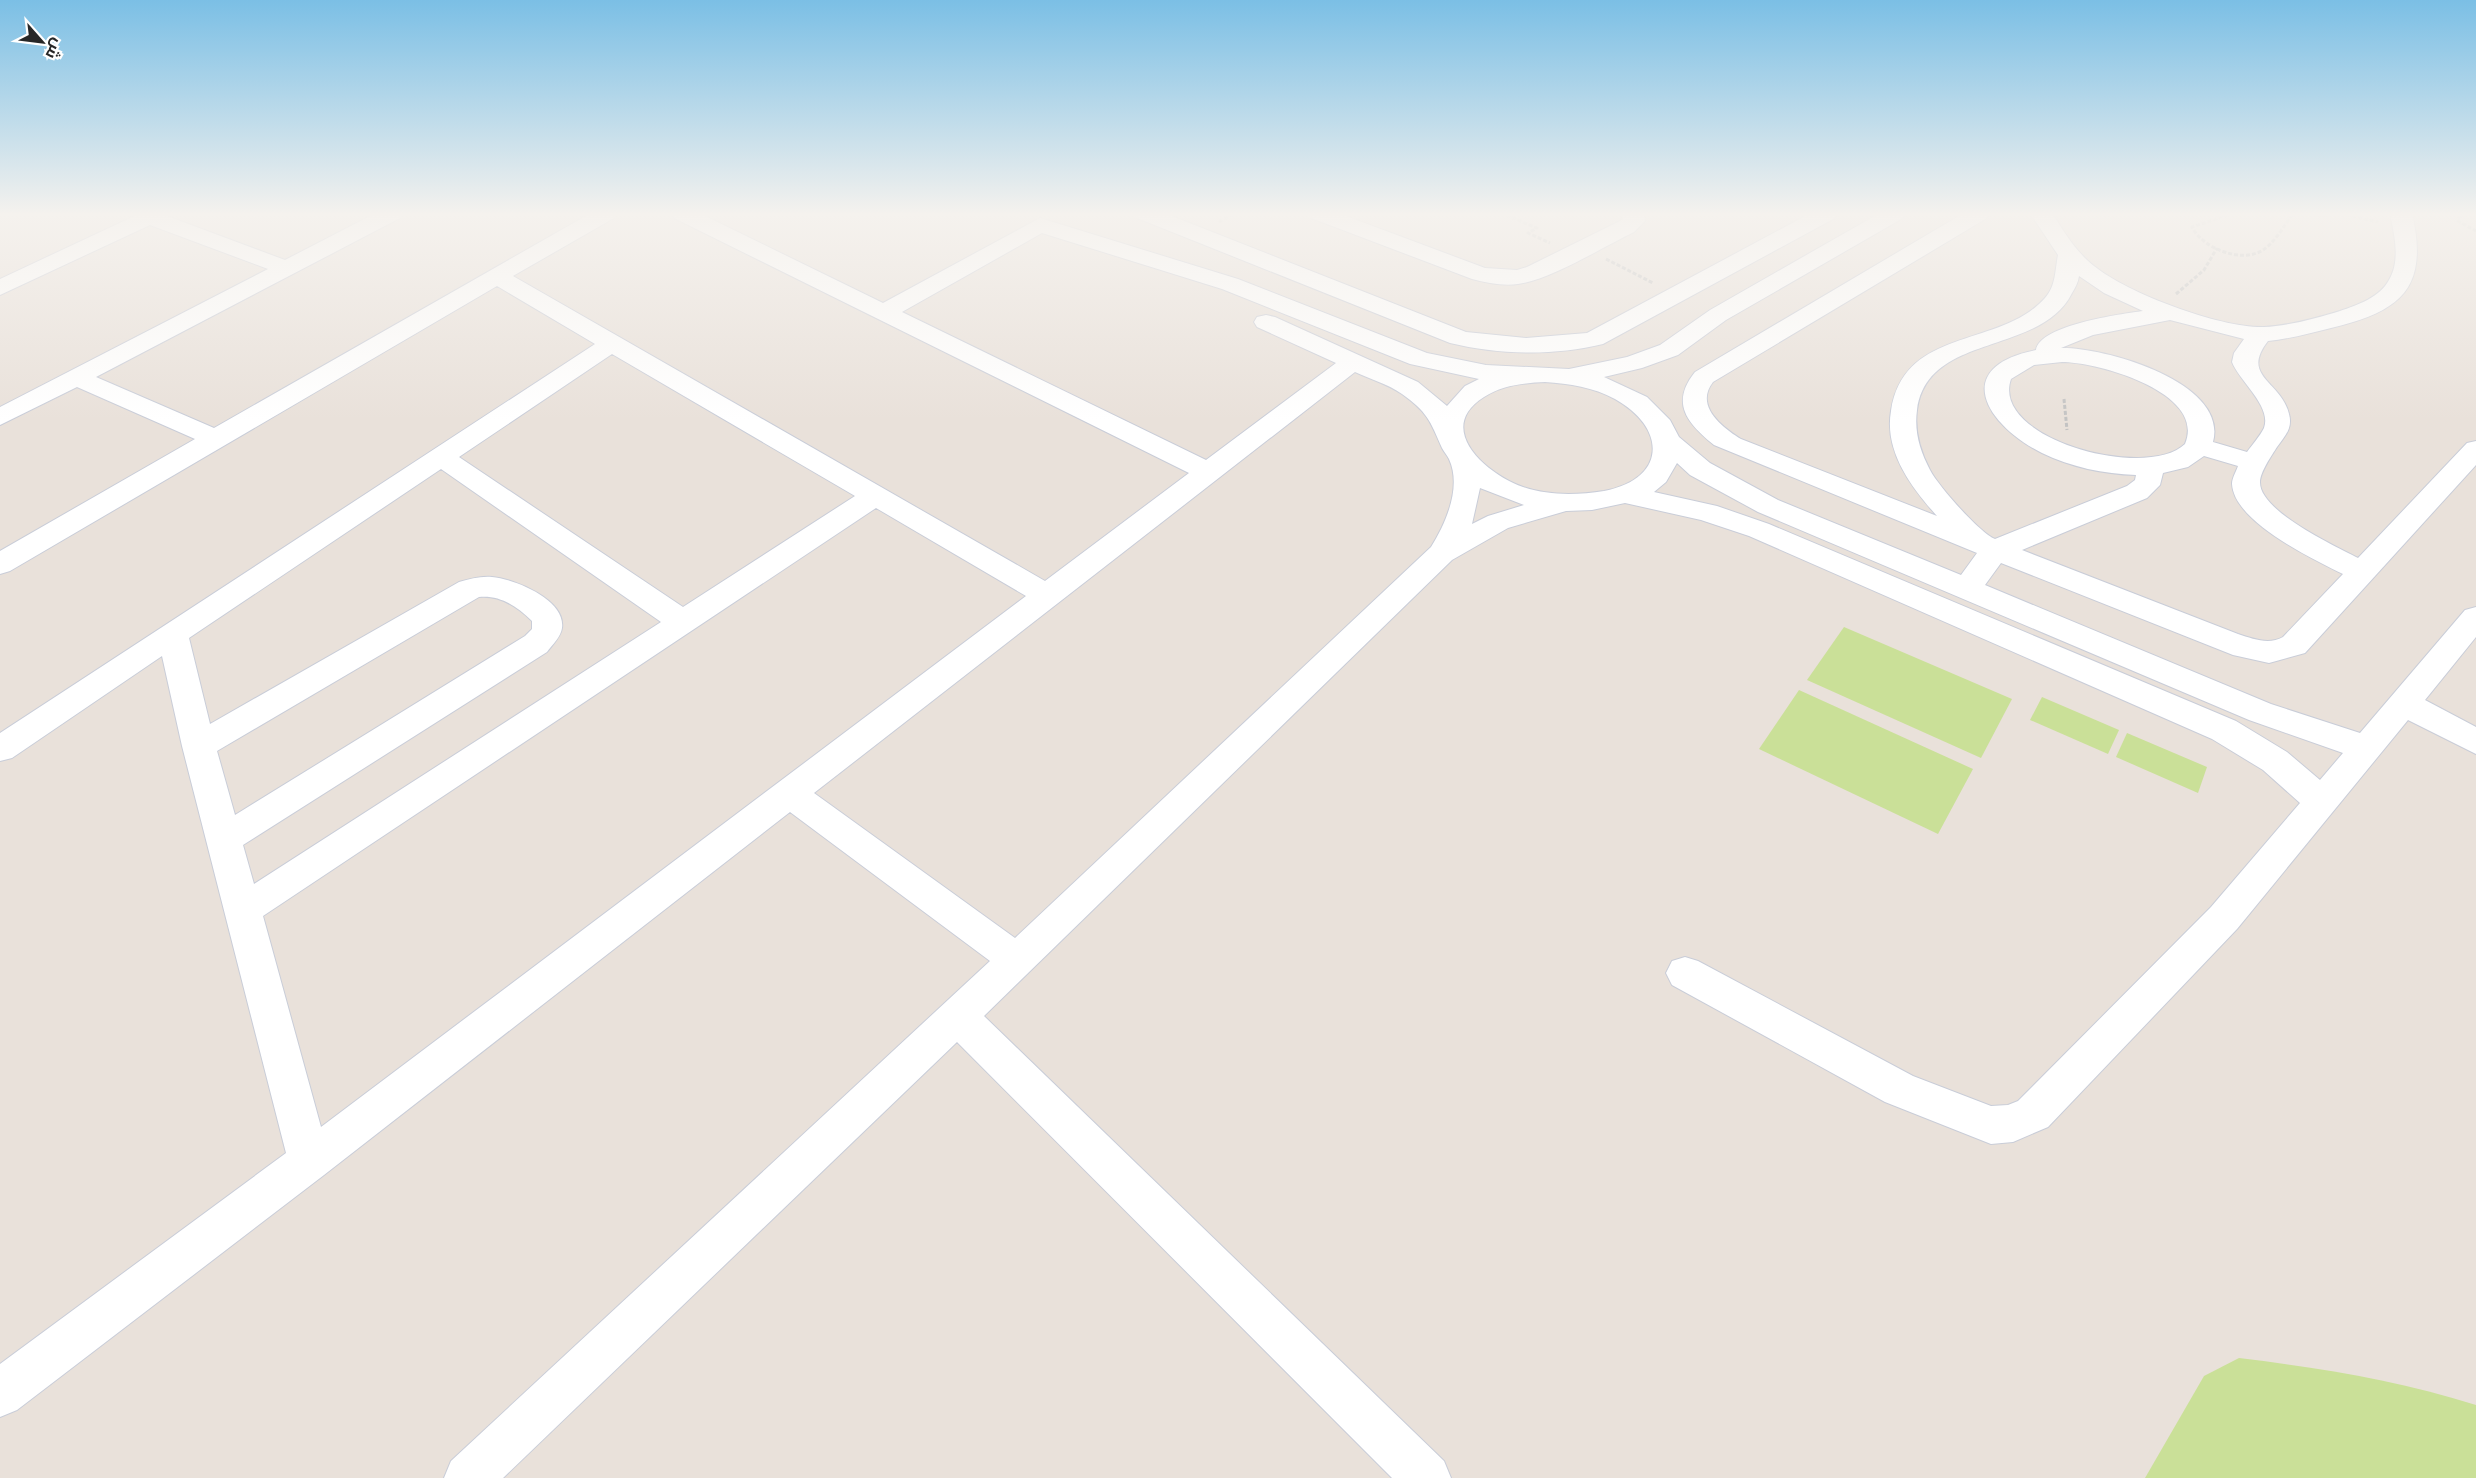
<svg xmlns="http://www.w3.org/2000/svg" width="2476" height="1478" font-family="Manrope,Cairo,sans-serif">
<rect width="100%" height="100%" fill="#e9e1da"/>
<g fill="#cae098">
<polygon points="1844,627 2012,699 1981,758 1807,680"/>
<polygon points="1799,690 1973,769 1938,834 1759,749"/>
<polygon points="2042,697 2119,730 2108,754 2030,720"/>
<polygon points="2127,733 2207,767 2198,793 2116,757"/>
<path d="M2239 1358C2320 1368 2398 1380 2476 1405V1478H2145L2204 1376Z"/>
</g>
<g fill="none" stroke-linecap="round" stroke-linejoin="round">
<g stroke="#c9cdd8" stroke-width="2">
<g id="minor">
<path d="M141 213H169L167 216 285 260 376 213H403L400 218 96 377 214 428 591 213H617L614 218 513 276 1045 581 1189 473 674 218 671 213H699L883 303 1040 218 1238 279 1427 353 1486 365 1569 369 1627 357 1660 345 1710 310 1880 213H1906L1903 218 1726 320 1678 355 1642 368 1604 377 1647 397 1670 420 1679 437 1710 463 1778 500 1961 575 1977 553 1714 445C1687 423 1670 403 1695 372L1964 213H1990L1987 218 1713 382C1694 406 1723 428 1741 439L1937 516C1911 487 1884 451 1891 411 1904 326 2000 349 2045 298 2056 286 2055 270 2058 255L2030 213H2052C2064 232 2076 252 2094 266 2129 294 2220 328 2264 327 2289 326 2317 318 2340 311 2358 305 2380 297 2389 280 2401 260 2394 234 2390 213H2412C2429 288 2402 311 2331 328 2311 333 2289 339 2268 341 2240 377 2281 381 2289 414 2293 428 2285 436 2277 447 2272 455 2260 472 2260 482 2259 511 2335 546 2358 558L2467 443 2476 441V465L2305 653 2269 663 2233 655 2001 563 1985 585 2271 704 2360 733 2465 610 2476 607V637L2425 700 2476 727V754L2408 720 2237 929 2048 1127 2013 1142 1991 1144 1885 1102 1672 985 1666 973 1672 961 1685 957 1698 961 1913 1076 1991 1106 2008 1105 2018 1101 2211 907 2300 803 2263 770 2212 739 1749 536 1701 520 1625 503 1592 510 1566 511 1508 528 1452 560 984 1016 1444 1461 1451 1478H1392L957 1042 503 1478H444L451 1461 990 961 790 812 324 1175 17 1410 0 1417V1364L286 1153 182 746 162 656 12 758 0 761V733L595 344 497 286 10 571 0 574V551L195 439 77 387 0 425V407L268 269 150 225 0 295V279ZM1042 233 1222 289 1410 364 1479 379 1465 386 1447 406 1418 382 1275 317 1266 315 1257 317 1254 322 1257 327 1336 363 1206 460 902 312ZM2079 276 2104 293 2143 311C2121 314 2040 325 2036 350 1950 367 1986 425 2042 453 2071 467 2104 474 2136 475L2135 480 2127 486 1995 539C1980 533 1939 487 1930 470 1920 451 1914 432 1917 410 1927 332 2041 356 2072 293 2075 288 2078 283 2079 276ZM2170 320 2244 339 2234 353 2232 362C2239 381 2272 406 2264 428 2260 436 2252 445 2247 452L2213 442C2229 382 2104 347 2061 348L2093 335ZM612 354 855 496 683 607 459 457ZM2062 362C2097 362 2207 392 2185 444 2147 481 1990 439 2011 379L2034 365ZM1355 372C1370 379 1388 384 1402 394 1427 412 1430 420 1442 448 1444 452 1447 455 1449 459 1462 487 1446 523 1431 547L1015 938 814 793ZM1545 382C1570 384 1593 387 1615 399 1667 428 1667 479 1604 491 1578 495 1549 496 1523 487 1488 475 1433 429 1484 397 1502 385 1524 383 1545 382ZM2204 456 2238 466C2236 472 2232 478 2232 484 2234 522 2313 559 2343 574L2283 637C2269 645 2253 639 2238 634L2022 550 2147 498 2160 485 2163 473 2188 467ZM1677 463 1690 475 1758 512 2249 720 2343 753 2320 780 2287 752 2236 721 1769 524 1717 506 1654 492 1666 482ZM441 469 661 622 254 884 243 845 547 652C552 645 561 637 562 628 566 600 515 579 492 577 481 576 470 579 459 582L210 724 189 638ZM1480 488 1524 505 1488 516 1472 524ZM876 508 1026 596 321 1127 263 916ZM479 597C500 595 517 606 532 621V629L525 636 235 815 217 751Z"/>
<path d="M1134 213H1164L1466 332 1526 338 1587 333 1811 213H1838L1835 218 1603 344C1554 356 1499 355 1450 343L1137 218Z"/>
<path d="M1308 213H1338L1485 268 1517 270 1527 267 1618 222 1623 219 1622 213H1644L1645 221 1634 232C1603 247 1550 280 1518 284 1503 286 1487 283 1472 279L1311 218Z"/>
</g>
</g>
<g stroke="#c3c3c3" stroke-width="3" stroke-dasharray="4 2" stroke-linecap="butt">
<polyline points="1501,213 1537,228 1528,233 1550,243"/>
<path d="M2234 213 2192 227C2202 248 2242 264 2263 250 2276 241 2284 226 2293 213"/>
<polyline points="2305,213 2322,216 2339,213 2378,222"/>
<polyline points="2466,213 2457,219 2458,221 2476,231"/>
<polyline points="1219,222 1234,213"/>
<polyline points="1606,259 1653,283"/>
<polyline points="2176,294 2204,270 2217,248"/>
<polyline points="2064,399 2067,430"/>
</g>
<use href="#minor" fill="#fff" fill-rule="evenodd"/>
</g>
<linearGradient id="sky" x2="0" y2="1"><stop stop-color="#7bbfe5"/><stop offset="0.51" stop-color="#f5f2ee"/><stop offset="1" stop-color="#f5f2ee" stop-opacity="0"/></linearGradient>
<rect width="2476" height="420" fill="url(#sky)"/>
<g transform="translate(42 42) rotate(118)" stroke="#ffffff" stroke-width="4.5" paint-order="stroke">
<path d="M0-4.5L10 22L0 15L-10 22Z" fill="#272727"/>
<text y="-9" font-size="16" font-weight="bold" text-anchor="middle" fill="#272727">ش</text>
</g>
</svg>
